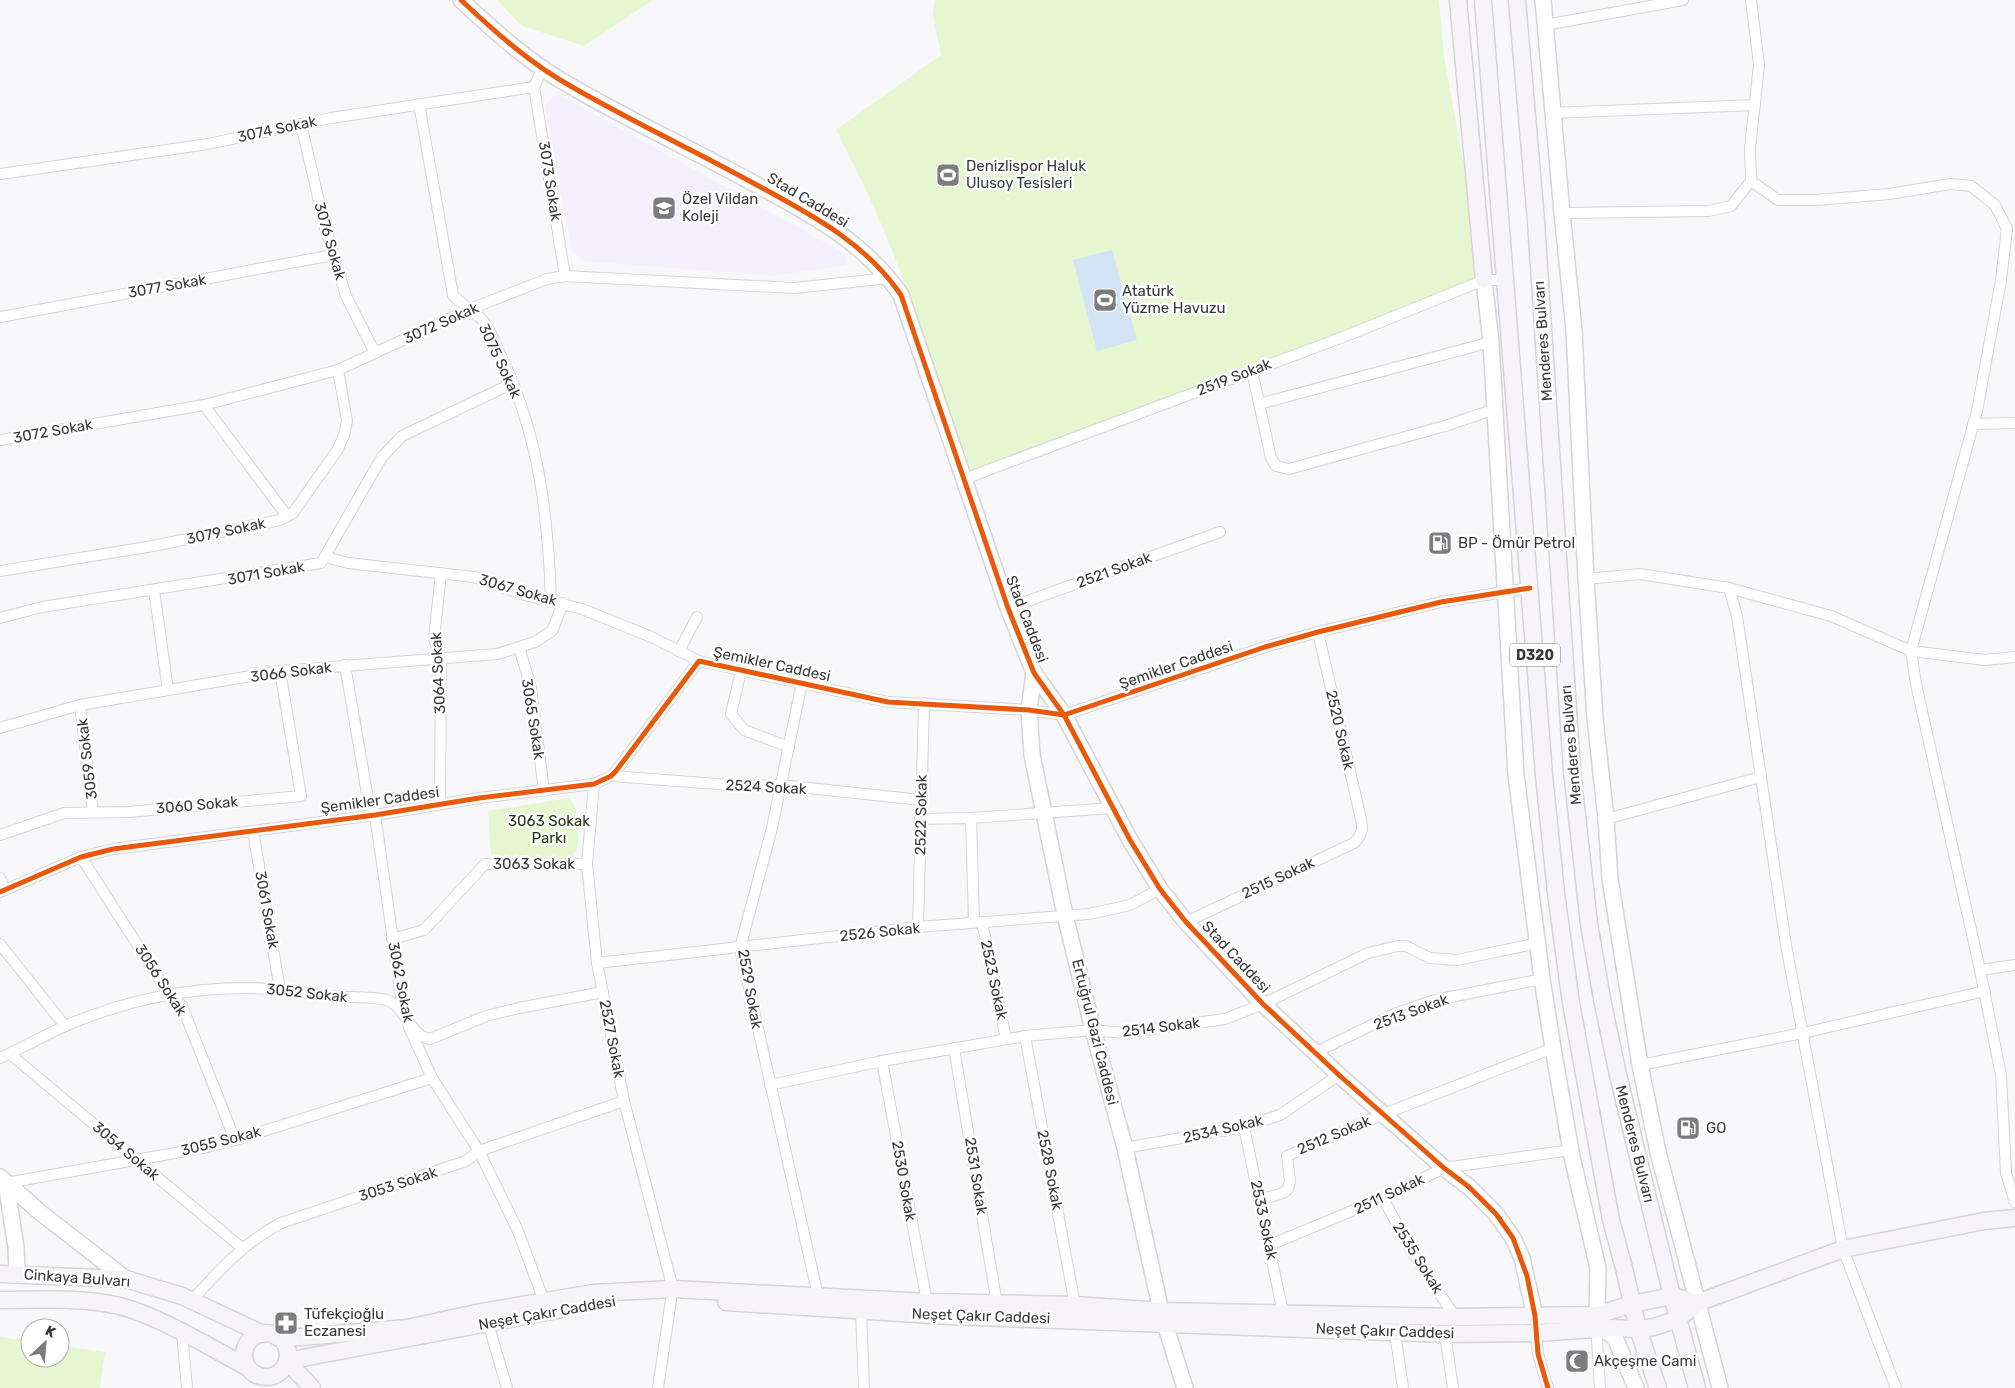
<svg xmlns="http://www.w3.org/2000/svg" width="2015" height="1388" font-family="Rubik,sans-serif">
<rect width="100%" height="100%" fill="#f8f8fb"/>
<polygon fill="#f4f0fd" points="560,95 844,253 848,259 848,263 844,265 774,276 584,261 572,252 545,105 553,96"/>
<g fill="#e5f6d0">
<polygon points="497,0 653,0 584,46 522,26"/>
<path d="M935 0H1439L1444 56 1484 280 964 479C941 414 925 348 904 283 886 230 862 180 836 130L941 55 933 15Z"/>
<path d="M569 798C578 803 579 835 578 846 577 849 574 853 572 857L491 856 488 811Z"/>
<polygon points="0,1337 30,1341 30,1358 60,1358 60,1346 105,1352 100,1388 0,1388"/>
</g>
<polygon fill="#d3e4f7" points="1112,250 1137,340 1097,351 1073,260"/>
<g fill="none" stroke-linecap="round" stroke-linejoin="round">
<g stroke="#d5d5d7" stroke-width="12">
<g id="street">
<polyline points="1751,0 1759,65 1750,148 1751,181 1778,200 1816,200 1889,194 1950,184 1971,186 1995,205 2007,229 2001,280 1977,411 1911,651 1916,684 1980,970 2001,1075 2006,1173 2015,1202"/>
<polyline points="1545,25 1683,0"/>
<polyline points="534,87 565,276"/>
<path d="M419 104 453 295C462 306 475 311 484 322 491 331 496 346 501 356 539 435 548 514 551 601"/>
<polyline points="1552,113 1755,105"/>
<polyline points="301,124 325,227 346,296 375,353"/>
<polyline points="0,174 208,144 331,118 534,87 542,69"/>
<polyline points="1562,213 1709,211 1731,206 1751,181"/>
<polyline points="0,317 333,255"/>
<polyline points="1252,371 1271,458 1276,466 1289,469 1445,426 1495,409"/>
<polyline points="1259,404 1491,342"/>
<polyline points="204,405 287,516"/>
<polyline points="1973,424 2015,423"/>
<polyline points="0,440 204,405 338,370 470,309 547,279 565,276 794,288 890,278"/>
<polyline points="964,479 1351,334 1484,280 1505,280"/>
<polyline points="326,557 348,563 474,577 525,595 582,609 649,636 699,661"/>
<polyline points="0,571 153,546 280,520 293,513 338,449 344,435 347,421 338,370"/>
<polyline points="1586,579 1640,574 1729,588 1831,616 1911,651 1985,660 2015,657"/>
<polyline points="1729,588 1737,616 1786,945 1843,1249 1896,1388"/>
<polyline points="154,590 168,690"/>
<polyline points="1008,608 1220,532"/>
<polyline points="0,618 42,607 321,563 382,457 402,436 513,383"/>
<polyline points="519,647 531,688 544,791"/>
<polyline points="679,651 697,617"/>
<polyline points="345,665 368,799 375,815 402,1003 409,1027 432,1078 479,1151 518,1231 544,1301"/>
<polyline points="741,671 731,714 744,730 789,747"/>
<polyline points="802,682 772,828 740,948 818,1296"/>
<polyline points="80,705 93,812"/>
<polyline points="0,728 80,705 280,671 497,654 535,642 552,631 563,603"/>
<polyline points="611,776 744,786 781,785 921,800"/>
<polyline points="594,784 587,864 597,963 624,1101 673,1289"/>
<polyline points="440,804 441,659 434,639 441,573"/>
<polyline points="971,818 974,922"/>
<polyline points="920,819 971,818 1113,808"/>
<polyline points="1606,819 1761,777"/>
<polyline points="253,831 280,990"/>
<polyline points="0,835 64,813 129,812 301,796 280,671"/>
<polyline points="81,857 169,994 182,1006 235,1140"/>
<polyline points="0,878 4,890"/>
<polyline points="0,892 81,857 113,849 375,815 479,798 594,784 611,776 616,771 699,661 888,702 1029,710 1064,715 1265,647 1318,632 1441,602 1530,588"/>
<polyline points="982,922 1006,1039"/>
<path d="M1186 922 1354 843C1367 830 1361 822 1358 806L1318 632"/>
<polyline points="918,927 924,703"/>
<polyline points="392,939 424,930 485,864 587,864"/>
<polyline points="0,944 65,1026"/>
<polyline points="597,963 918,927 1089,914 1130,905 1160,889"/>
<polyline points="1980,970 2015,965"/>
<polyline points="1025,1036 1075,1305"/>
<polyline points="954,1048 997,1304"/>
<polyline points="1314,1053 1397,1013 1435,1000 1542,979"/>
<polyline points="10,1054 242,1248"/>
<path d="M0 1058C22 1048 43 1036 65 1026 121 1002 184 988 246 988 274 988 301 992 329 996 346 998 370 996 386 1000 404 1004 410 1036 430 1039L486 1016 519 1008 603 992"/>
<polyline points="882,1061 927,1302"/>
<polyline points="1640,1065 1803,1033 1985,991"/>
<polyline points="770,1085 882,1061 1025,1036 1093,1030 1124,1033 1225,1019 1263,1004 1368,953 1398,946 1406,946 1430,958 1457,960 1538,943"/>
<polyline points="1244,1127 1283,1313"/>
<polyline points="1125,1148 1244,1127 1280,1115 1339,1075"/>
<polyline points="6,1183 203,1148 235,1140 432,1078"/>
<polyline points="1383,1198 1411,1250 1455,1317"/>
<polyline points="1260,1200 1283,1193 1288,1189 1290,1181 1287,1156 1384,1114 1553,1048"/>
<polyline points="1270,1245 1383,1198 1444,1168 1571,1150"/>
<path d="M192 1300C221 1269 242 1244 281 1223L466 1161 479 1151 624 1101"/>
<polyline points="861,1311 864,1388"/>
<polyline points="488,1323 507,1388"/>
<polyline points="1596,1324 1600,1388"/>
<polyline points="1536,1329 1538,1354 1548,1388"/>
<polyline points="182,1333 187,1388"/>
<polyline points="1395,1333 1403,1388"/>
<polyline points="1445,1334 1453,1388"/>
<polyline points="658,1388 671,1300"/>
</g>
</g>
<g stroke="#d5d5d7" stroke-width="18">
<g id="secondary">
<path d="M461 0C496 33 532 65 574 88 633 122 695 151 755 184 810 214 865 242 901 295L1008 608 1034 673 1064 715 1130 840 1160 889 1186 922 1263 1004 1339 1075 1444 1168 1469 1187 1496 1214 1513 1238 1522 1258 1535 1316"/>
<polyline points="1543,0 1562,213 1574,330 1586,579 1595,718 1606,819 1610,879 1640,1065 1658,1152 1720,1388"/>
<polyline points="1484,280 1491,342 1516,775 1542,979 1553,1048 1572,1157 1598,1268 1597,1315"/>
<polyline points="1034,673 1029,710 1032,755 1065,915 1093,1030 1125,1148 1161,1311 1185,1388"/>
<polyline points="0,1177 41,1213 126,1279"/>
<polyline points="6,1183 16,1247 17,1274"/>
<polyline points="1595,1329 1610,1333 1616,1340 1636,1388"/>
</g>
</g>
<g stroke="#d5d5d6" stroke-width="19">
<g id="primary">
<polyline points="1458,0 1484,280"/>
<polyline points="1483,0 1544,775 1556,893 1571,1003 1611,1220 1624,1268 1638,1329 1658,1388"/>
<polyline points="1517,0 1536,221 1572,771 1589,924 1602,999 1618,1075 1672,1296 1697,1388"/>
<polyline points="0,1274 126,1279 182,1296 263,1334"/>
<path d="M0 1300C40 1300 92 1296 130 1309 171 1323 209 1347 247 1367"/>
<polyline points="726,1302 949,1316 1445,1334 1536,1333 1610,1328 1638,1329 1654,1327 1678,1319 1697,1303"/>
<circle cx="266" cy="1355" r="22"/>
<polyline points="277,1337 303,1337 407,1328 481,1312 593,1293 673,1289 927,1302 1075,1305 1161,1311 1455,1317 1597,1315 1632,1304 1672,1296 1697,1303 1843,1249 1984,1221 2015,1218"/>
<polyline points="287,1361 562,1309"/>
<polyline points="287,1361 312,1388"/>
</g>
</g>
<use href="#street" stroke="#fefefe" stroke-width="10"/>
<use href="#secondary" stroke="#fefefe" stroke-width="15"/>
<use href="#primary" stroke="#f6f4f9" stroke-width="16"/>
<g stroke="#fff" stroke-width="8">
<g id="cycleway">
<path d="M461 0C496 33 532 65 574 88 633 122 695 151 755 184 810 214 865 242 901 295L1008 608 1034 673 1064 715 1130 840 1160 889 1186 922 1263 1004 1339 1075 1444 1168 1469 1187 1496 1214 1513 1238 1527 1276 1535 1316 1538 1354 1548 1388"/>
<polyline points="0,892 81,857 113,849 375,815 479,798 594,784 611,776 616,771 699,661 888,702 1029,710 1064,715 1265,647 1318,632 1441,602 1530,588"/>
</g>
</g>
<use href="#cycleway" stroke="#e8590c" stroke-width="5"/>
</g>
<defs>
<g id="stadium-square" transform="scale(1.25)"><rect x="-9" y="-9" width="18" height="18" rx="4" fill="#7c7c7e" stroke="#fff"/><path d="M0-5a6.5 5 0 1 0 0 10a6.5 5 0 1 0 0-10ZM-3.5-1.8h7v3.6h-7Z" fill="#fff"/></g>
<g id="school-square" transform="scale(1.25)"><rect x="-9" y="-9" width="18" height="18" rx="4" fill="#7c7c7e" stroke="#fff"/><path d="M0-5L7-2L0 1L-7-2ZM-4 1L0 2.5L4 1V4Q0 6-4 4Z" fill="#fff"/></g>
<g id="fuel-square" transform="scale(1.25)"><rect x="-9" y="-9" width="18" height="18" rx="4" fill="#7c7c7e" stroke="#fff"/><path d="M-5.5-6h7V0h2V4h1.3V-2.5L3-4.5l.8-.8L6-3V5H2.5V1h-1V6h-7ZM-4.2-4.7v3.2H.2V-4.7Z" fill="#fff"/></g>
<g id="pharmacy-square" transform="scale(1.25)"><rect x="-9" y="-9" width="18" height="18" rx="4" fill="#7c7c7e" stroke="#fff"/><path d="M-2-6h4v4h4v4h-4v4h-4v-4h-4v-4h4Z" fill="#fff"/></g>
<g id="mosque-square" transform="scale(1.25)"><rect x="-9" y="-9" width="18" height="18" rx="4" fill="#7c7c7e" stroke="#fff"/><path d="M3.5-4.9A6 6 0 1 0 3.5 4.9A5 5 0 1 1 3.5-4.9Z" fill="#fff"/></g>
</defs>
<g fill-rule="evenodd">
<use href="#stadium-square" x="948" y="175"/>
<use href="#school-square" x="664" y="208"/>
<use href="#stadium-square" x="1105" y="300"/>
<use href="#fuel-square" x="1440" y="543"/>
<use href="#fuel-square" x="1688" y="1128"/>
<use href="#pharmacy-square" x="286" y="1323"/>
<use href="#mosque-square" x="1577" y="1361"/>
</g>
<g text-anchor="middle" stroke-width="5" stroke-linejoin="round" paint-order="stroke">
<rect fill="#fff" stroke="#747476" stroke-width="1" x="1510" y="643.5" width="50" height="23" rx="4"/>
<g font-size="14" font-weight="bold" fill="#39393b">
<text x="1535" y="660">D320</text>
</g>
<g font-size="15" fill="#39393b" stroke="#fff">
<text transform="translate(277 129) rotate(-12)" y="5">3074 Sokak</text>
<text transform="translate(550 181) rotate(81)" y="5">3073 Sokak</text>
<text transform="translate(808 200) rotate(31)" y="5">Stad Caddesi</text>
<text transform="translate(330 241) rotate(74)" y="5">3076 Sokak</text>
<text transform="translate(167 286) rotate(-10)" y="5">3077 Sokak</text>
<text transform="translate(441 323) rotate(-24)" y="5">3072 Sokak</text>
<text transform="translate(1543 341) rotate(-94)" y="5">Menderes Bulvarı</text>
<text transform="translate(500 361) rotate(65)" y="5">3075 Sokak</text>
<text transform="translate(1234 377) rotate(-21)" y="5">2519 Sokak</text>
<text transform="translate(53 431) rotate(-10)" y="5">3072 Sokak</text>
<text transform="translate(226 531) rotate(-12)" y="5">3079 Sokak</text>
<text transform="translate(1114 570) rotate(-20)" y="5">2521 Sokak</text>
<text transform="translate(266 573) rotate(-10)" y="5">3071 Sokak</text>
<text transform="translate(518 590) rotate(16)" y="5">3067 Sokak</text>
<text transform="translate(1027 619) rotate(69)" y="5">Stad Caddesi</text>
<text transform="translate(772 664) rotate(12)" y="5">Şemikler Caddesi</text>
<text transform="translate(1176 665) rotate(-19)" y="5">Şemikler Caddesi</text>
<text transform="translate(291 672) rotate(-7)" y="5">3066 Sokak</text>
<text transform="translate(438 673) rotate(-93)" y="5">3064 Sokak</text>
<text transform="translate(533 719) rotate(81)" y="5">3065 Sokak</text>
<text transform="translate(1340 730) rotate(77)" y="5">2520 Sokak</text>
<text transform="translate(1571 745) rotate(-95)" y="5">Menderes Bulvarı</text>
<text transform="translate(87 759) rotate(-97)" y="5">3059 Sokak</text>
<text transform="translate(766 787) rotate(3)" y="5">2524 Sokak</text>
<text transform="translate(380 800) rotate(-8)" y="5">Şemikler Caddesi</text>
<text transform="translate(197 805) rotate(-5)" y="5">3060 Sokak</text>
<text transform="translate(921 815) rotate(-89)" y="5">2522 Sokak</text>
<text x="534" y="869">3063 Sokak</text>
<text transform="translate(1278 878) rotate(-25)" y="5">2515 Sokak</text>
<text transform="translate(267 910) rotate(80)" y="5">3061 Sokak</text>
<text transform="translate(880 932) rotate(-6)" y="5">2526 Sokak</text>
<text transform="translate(1236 957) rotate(47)" y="5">Stad Caddesi</text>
<text transform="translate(161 980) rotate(57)" y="5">3056 Sokak</text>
<text transform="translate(994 980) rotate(78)" y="5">2523 Sokak</text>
<text transform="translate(401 982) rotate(79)" y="5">3062 Sokak</text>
<text transform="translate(750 989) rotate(80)" y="5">2529 Sokak</text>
<text transform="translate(307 993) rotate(6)" y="5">3052 Sokak</text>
<text transform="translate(1411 1012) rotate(-20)" y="5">2513 Sokak</text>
<text transform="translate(1161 1027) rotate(-7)" y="5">2514 Sokak</text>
<text transform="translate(1095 1032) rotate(76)" y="5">Ertuğrul Gazi Caddesi</text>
<text transform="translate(612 1039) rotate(79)" y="5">2527 Sokak</text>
<text transform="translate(1223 1129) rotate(-13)" y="5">2534 Sokak</text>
<text transform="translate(1334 1135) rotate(-23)" y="5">2512 Sokak</text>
<text transform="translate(221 1141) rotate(-14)" y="5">3055 Sokak</text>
<text transform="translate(1635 1144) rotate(76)" y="5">Menderes Bulvarı</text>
<text transform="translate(126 1151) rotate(40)" y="5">3054 Sokak</text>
<text transform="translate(1050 1170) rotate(79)" y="5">2528 Sokak</text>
<text transform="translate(976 1176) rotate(81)" y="5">2531 Sokak</text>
<text transform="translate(904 1181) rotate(80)" y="5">2530 Sokak</text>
<text transform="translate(398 1184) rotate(-18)" y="5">3053 Sokak</text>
<text transform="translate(1389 1194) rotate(-25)" y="5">2511 Sokak</text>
<text transform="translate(1264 1220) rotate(78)" y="5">2533 Sokak</text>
<text transform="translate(1418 1258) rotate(58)" y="5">2535 Sokak</text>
<text transform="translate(77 1278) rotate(4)" y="5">Cinkaya Bulvarı</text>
<text transform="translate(547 1313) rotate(-10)" y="5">Neşet Çakır Caddesi</text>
<text transform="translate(981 1316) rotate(2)" y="5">Neşet Çakır Caddesi</text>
<text transform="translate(1385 1331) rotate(2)" y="5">Neşet Çakır Caddesi</text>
</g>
<g font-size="15" fill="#39393b" stroke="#fff" text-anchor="start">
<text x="966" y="171">Denizlispor Haluk<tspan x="966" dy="17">Ulusoy Tesisleri</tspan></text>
<text x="682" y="204">Özel Vildan<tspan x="682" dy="17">Koleji</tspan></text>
<text x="1122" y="296">Atatürk<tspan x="1122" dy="17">Yüzme Havuzu</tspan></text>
<text x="1458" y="548">BP - Ömür Petrol</text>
<text x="1706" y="1133">GO</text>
<text x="304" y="1319">Tüfekçioğlu<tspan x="304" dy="17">Eczanesi</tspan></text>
<text x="1594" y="1366">Akçeşme Cami</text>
</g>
<g font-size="15" fill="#263312" stroke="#fff">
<text x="549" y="826">3063 Sokak<tspan x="549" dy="17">Parkı</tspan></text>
</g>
</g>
<g transform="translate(45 1343) rotate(26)"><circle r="24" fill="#ffffff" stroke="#b0b0b1"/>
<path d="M0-4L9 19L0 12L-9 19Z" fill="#7c7c7e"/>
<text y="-8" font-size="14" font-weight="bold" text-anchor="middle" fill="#39393b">K</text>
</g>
</svg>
